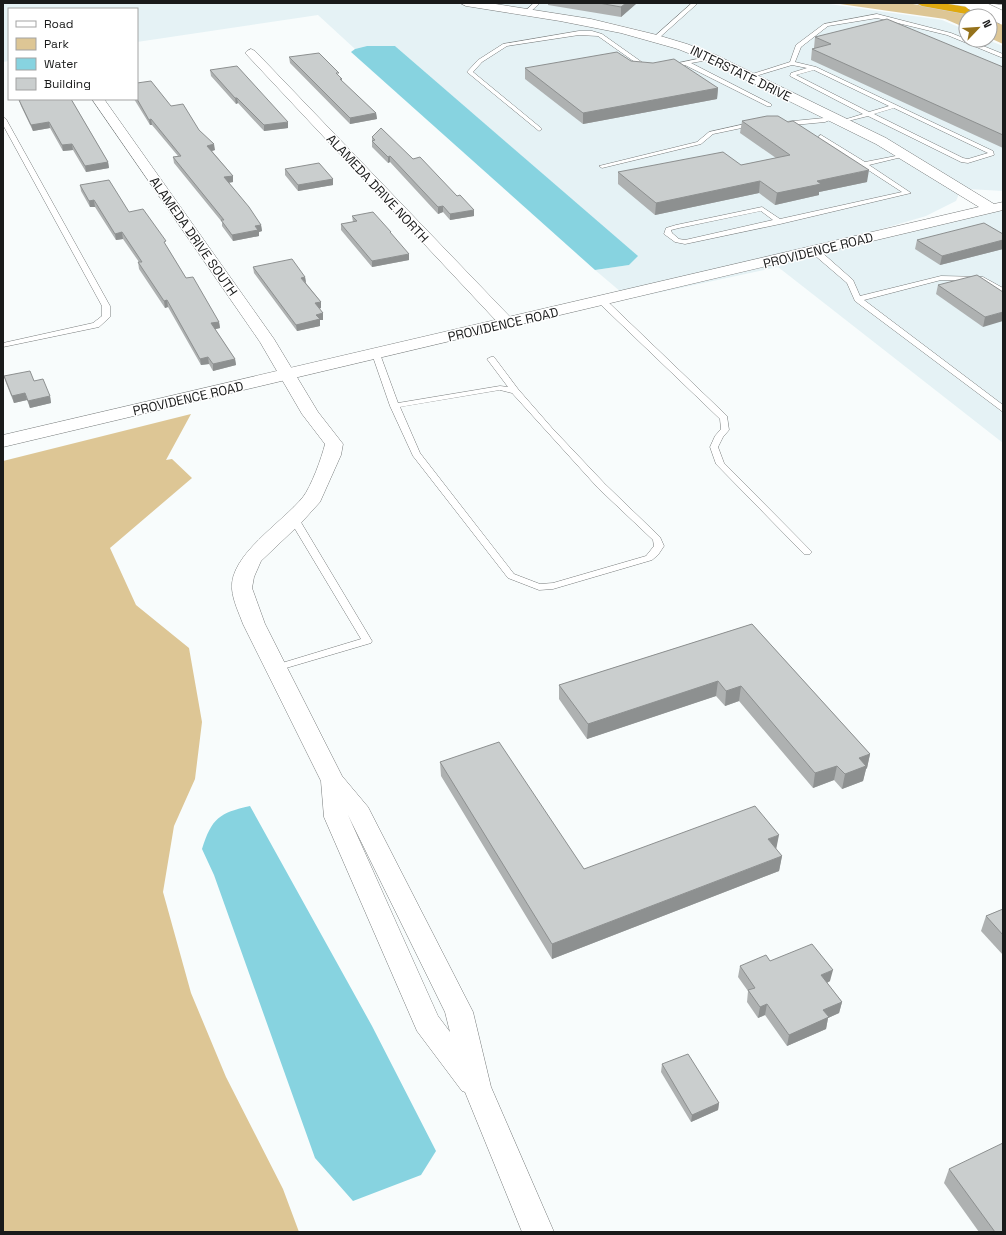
<svg xmlns="http://www.w3.org/2000/svg" width="1006" height="1235" font-family="'Space Grotesk',sans-serif">
<rect width="100%" height="100%" fill="#f8fcfc"/>
<g fill="#e5f2f5">
<polygon points="3,3 452,3 573,22 631,33 707,59 875,143 959,194 956,201 926,216 868,233 621,292 595,270 629,265 637,256 395,46 367,46 355,49 318,15 137,42 137,9 9,9 9,61 3,62"/>
<polygon points="480,3 822,3 942,20 966,30 966,40 988,40 1003,46 1003,191 968,189 718,57 689,45 639,30 610,23"/>
<polygon points="1003,210 1003,443 778,267 629,299"/>
</g>
<g fill="#ddc695">
<polygon points="833,3 907,3 985,16 966,16 966,28 945,19"/>
<polygon points="990,18 1003,24 1003,44 990,38"/>
<polygon points="191,414 166,460 172,459 192,478 110,548 136,605 189,648 202,722 195,779 174,826 163,892 191,993 226,1077 283,1189 299,1232 3,1232 3,461"/>
</g>
<g fill="#87d3e0">
<polygon points="367,46 395,46 638,256 629,265 595,270 351,52 355,49"/>
<path d="M250 806 372 1026 436 1151 421 1175 353 1201 315 1158 214 875 202 849C212 818 219 813 250 806Z"/>
</g>
<g fill="none" stroke-linecap="round" stroke-linejoin="round">
<g stroke="#787c7c" stroke-width="1">
<g id="lane">
<polygon points="534,3 540,3 529,13 525,13 525,11"/>
<polygon points="692,3 698,3 659,38 655,38 655,36"/>
<path d="M877 14 951 33 1003 54V58L947 35 877 18 828 26 801 47 795 62 816 67 993 151 994 155 968 163 961 162 868 116 840 123V121L863 114 790 76 791 73 807 68 792 65 749 78 746 76 790 62 796 45 824 24ZM814 70 889 106 869 112 796 75ZM894 108 988 153 968 159 963 158 874 114Z"/>
<polygon points="579,31 592,31 602,34 643,63 652,67 649,69 639,65 598,36 579,35 507,46 482,62 473,72 541,128 542,129 539,131 467,72 478,60 503,44"/>
<polygon points="712,56 714,57 714,59 691,63 771,104 771,106 767,106 685,65 667,68 664,66"/>
<polygon points="833,115 836,117 835,118 825,122 783,126 780,124 783,122 824,118"/>
<polygon points="3,117 6,119 110,306 110,317 99,327 3,347 3,343 93,323 102,316 102,306 3,125"/>
<polygon points="754,122 757,124 756,125 713,134 701,144 602,168 599,166 697,142 709,132"/>
<path d="M821 135 865 162 906 154V156L869 165 911 193 780 224 685 244 675 242 664 234 666 228 676 225 762 207 780 219 902 192 819 138V136ZM761 211 773 220 685 240 679 239 672 233 671 230 679 228Z"/>
<polygon points="812,249 818,249 853,280 860,296 941,276 983,277 1003,288 1003,293 981,281 941,280 864,300 1003,405 1003,412 855,301 847,283 812,253"/>
<polygon points="599,299 605,299 727,416 729,430 723,437 718,447 724,463 810,550 812,552 810,554 804,554 716,464 710,447 715,436 721,429 720,419 599,303"/>
<path d="M373 352H376L380 354 398 403 500 386 508 387 487 359 491 357H494L518 389 552 428 605 484 660 537 664 546 658 555 652 560 553 589 539 590 508 578 413 456 390 406 372 354ZM500 390 512 393 598 488 653 540 654 546 646 556 553 583 540 584 514 574 420 453 400 407Z"/>
<polygon points="294,516 299,519 372,641 371,643 276,671 271,668 272,666 361,639 289,519"/>
</g>
</g>
<g stroke="#787c7c" stroke-width="1">
<g id="street">
<polygon points="251,49 255,51 513,320 515,323 513,326 507,328 501,326 247,55 245,53 247,51"/>
<path d="M92 99H104L274 339 318 412 343 444 341 455 320 502 301 523 261 561 254 577 252 588 265 624 342 776 368 807 473 1012 491 1087 554 1232H522L465 1092 462 1091 417 1031 324 817 321 781 243 624C239 613 233 601 232 589 229 555 283 522 303 497 311 487 322 457 325 444L302 414 260 342ZM348 815 445 1012 450 1032 438 1016Z"/>
</g>
</g>
<g stroke="#787c7c" stroke-width="1">
<g id="secondary">
<polygon points="460,3 489,3 591,19 657,35 687,44 716,55 886,138 994,204 1003,202 1003,210 3,447 3,435 979,207 876,144 708,61 678,49 621,33 560,21 466,6"/>
<polygon points="984,3 1003,5 1003,12 986,5"/>
</g>
</g>
<g stroke="#d6d6d6" stroke-width="1">
<polygon id="highway" points="916,3 942,3 1003,13 1003,21 990,18 990,16 977,16 922,6"/>
</g>
<use href="#lane" fill="#fff" fill-rule="evenodd"/>
<use href="#street" fill="#fff" fill-rule="evenodd"/>
<use href="#secondary" fill="#fff" fill-rule="evenodd"/>
<use href="#highway" fill="#dfa90f" fill-rule="evenodd"/>
<g stroke="#787c7c" stroke-width="14" stroke-linecap="butt">
<polyline id="secondary-bridge" points="971,3 1003,18"/>
</g>
<use href="#secondary-bridge" stroke="#fff" stroke-width="13"/>
</g>
<g fill="#aeb1b1">
<polygon points="548,3 637,3 621,17 548,5"/>
<polygon points="815,37 1003,67 1003,148 811,60 812,49 815,48 814,48"/>
<polygon points="289,57 339,76 342,79 342,82 376,113 377,119 350,124 290,63"/>
<polygon points="631,61 718,88 717,99 583,124 525,79 525,68"/>
<polygon points="210,70 288,128 264,131 238,103 236,104 211,76"/>
<polygon points="22,99 71,99 108,162 109,168 86,172 73,150 63,151 50,128 33,131 21,106 19,100 22,100"/>
<polygon points="134,99 171,106 199,130 215,150 212,151 233,176 233,182 229,183 261,225 262,231 259,232 259,236 233,241 222,226 222,222 174,163 173,157 178,156 152,125 150,125"/>
<polygon points="742,121 867,182 819,192 819,195 775,205 759,193 655,215 618,184 618,172 741,165 776,158 740,133"/>
<polygon points="372,137 413,159 457,196 474,216 450,220 443,212 438,214 390,162 388,163 372,147"/>
<polygon points="285,169 333,179 333,185 298,191 285,175"/>
<polygon points="80,185 129,212 167,247 186,278 219,322 220,328 215,329 235,359 236,365 213,371 209,364 201,365 168,307 165,308 139,269 138,262 139,262 123,239 116,240 95,207 90,207 81,191"/>
<polygon points="352,216 409,260 372,267 341,230 341,224 353,222"/>
<polygon points="1003,234 1003,249 940,265 915,249 917,240"/>
<polygon points="253,267 305,277 306,283 321,302 321,308 319,309 323,320 320,320 320,326 297,331 254,273"/>
<polygon points="938,285 1003,292 983,327 936,294"/>
<polygon points="4,376 34,381 50,396 51,403 30,408 27,400 14,403 6,383"/>
<polygon points="752,624 870,754 867,768 866,769 863,781 842,789 834,780 813,788 739,701 725,706 716,696 587,739 559,699 559,685"/>
<polygon points="440,762 584,869 776,850 782,856 779,871 552,959 441,776"/>
<polygon points="1003,909 1003,955 981,931 986,916"/>
<polygon points="770,961 830,981 827,983 842,1002 839,1013 828,1018 826,1029 787,1046 765,1015 758,1018 747,1002 748,991 738,977 740,966"/>
<polygon points="662,1064 719,1103 718,1110 691,1122 661,1072"/>
<polygon points="949,1169 1003,1232 979,1232 944,1183"/>
</g>
<g fill="#8d9090">
<polygon points="626,3 637,3 621,17 621,7"/>
<polygon points="718,88 717,99 583,124 583,113"/>
<polygon points="235,98 237,98 238,103 236,104"/>
<polygon points="376,113 377,119 350,124 350,118"/>
<polygon points="151,119 152,125 150,125 149,120"/>
<polygon points="49,122 50,128 33,131 31,125"/>
<polygon points="288,122 288,128 264,131 264,125"/>
<polygon points="72,144 73,150 63,151 62,145"/>
<polygon points="214,144 215,150 208,152 207,146"/>
<polygon points="390,156 390,162 388,163 388,157"/>
<polygon points="108,162 109,168 86,172 85,166"/>
<polygon points="869,170 867,182 819,192 819,195 775,205 777,193 817,181"/>
<polygon points="233,176 233,182 225,183 224,177"/>
<polygon points="333,179 333,185 298,191 298,185"/>
<polygon points="760,181 759,193 655,215 656,203"/>
<polygon points="94,200 95,207 90,207 89,201"/>
<polygon points="443,206 443,212 438,214 438,207"/>
<polygon points="474,210 474,216 450,220 450,214"/>
<polygon points="261,225 262,231 259,232 259,236 233,241 232,235 255,226"/>
<polygon points="122,232 123,239 116,240 115,234"/>
<polygon points="1003,240 1003,249 940,265 942,256"/>
<polygon points="409,254 409,260 372,267 372,261"/>
<polygon points="305,277 306,283 301,278"/>
<polygon points="167,300 168,307 165,308 164,301"/>
<polygon points="321,302 321,308 315,310 315,303"/>
<polygon points="1003,312 1003,321 983,327 985,317"/>
<polygon points="323,313 323,320 320,320 320,326 297,331 296,325 316,315"/>
<polygon points="219,322 220,328 212,330 211,323"/>
<polygon points="208,357 209,364 201,365 200,359"/>
<polygon points="235,359 236,365 213,371 213,364"/>
<polygon points="25,393 27,400 14,403 12,396"/>
<polygon points="50,396 51,403 30,408 28,401"/>
<polygon points="718,681 716,696 587,739 588,724"/>
<polygon points="741,686 739,701 725,706 726,691"/>
<polygon points="870,754 867,768 866,769 863,781 842,789 845,774 859,758"/>
<polygon points="837,766 834,780 813,788 815,773"/>
<polygon points="779,835 776,850 768,839"/>
<polygon points="782,856 779,871 552,959 552,944"/>
<polygon points="833,970 830,981 819,987 821,975"/>
<polygon points="842,1002 839,1013 828,1018 826,1029 787,1046 789,1035 823,1010"/>
<polygon points="767,1004 765,1015 758,1018 760,1007"/>
<polygon points="719,1103 718,1110 691,1122 692,1115"/>
</g>
<g fill="#cacece" stroke="#8d9090">
<polygon points="599,3 626,3 621,7"/>
<polygon points="887,19 1003,67 1003,135 812,49 831,44 815,37"/>
<polygon points="617,52 631,61 653,63 674,59 718,88 583,113 525,68"/>
<polygon points="319,53 339,73 336,73 342,79 340,79 376,113 350,118 289,57"/>
<polygon points="237,66 288,122 264,125 237,98 235,98 210,70"/>
<polygon points="151,81 171,106 183,104 199,130 214,144 207,146 233,176 224,177 249,207 261,225 255,226 258,230 232,235 221,220 224,220 173,157 181,156 151,119 149,120 137,99 137,83"/>
<polygon points="24,99 71,99 108,162 85,166 72,144 62,145 49,122 31,125 19,100"/>
<polygon points="767,116 778,116 788,122 793,121 869,170 817,181 821,184 777,193 760,181 656,203 618,172 723,152 741,165 790,155 742,121"/>
<polygon points="381,128 413,159 420,157 457,196 460,195 474,210 450,214 443,206 438,207 390,156 388,157 372,141 375,140 372,137"/>
<polygon points="319,163 333,179 298,185 285,169"/>
<polygon points="109,180 129,212 143,209 166,241 164,242 186,278 193,277 219,322 211,323 235,359 213,364 208,357 200,359 167,300 164,301 138,262 142,262 122,232 115,234 94,200 89,201 80,185"/>
<polygon points="373,212 391,232 390,232 409,254 372,261 341,224 357,221 352,216"/>
<polygon points="984,223 1003,234 1003,240 942,256 917,240"/>
<polygon points="292,259 305,277 301,278 321,302 315,303 323,313 316,315 320,319 296,325 253,267"/>
<polygon points="977,275 1003,292 1003,312 985,317 938,285"/>
<polygon points="30,371 34,381 43,379 50,396 28,401 25,393 12,396 4,376"/>
<polygon points="752,624 870,754 859,758 866,766 845,774 837,766 815,773 741,686 726,691 718,681 588,724 559,685"/>
<polygon points="499,742 584,869 755,806 779,835 768,839 782,856 552,944 440,762"/>
<polygon points="1003,909 1003,935 986,916"/>
<polygon points="812,944 833,970 821,975 842,1002 823,1010 829,1017 789,1035 767,1004 760,1007 748,990 755,988 740,966 766,955 770,961"/>
<polygon points="688,1054 719,1103 692,1115 662,1064"/>
<polygon points="1003,1143 1003,1232 995,1232 949,1169"/>
</g>
<g text-anchor="middle" stroke-width="3" stroke-linejoin="round" paint-order="stroke">
<g font-size="13" fill="#191a1a" stroke="#fff">
<text transform="translate(741 73) rotate(26)" y="5">INTERSTATE DRIVE</text>
<text transform="translate(378 188) rotate(47)" y="5">ALAMEDA DRIVE NORTH</text>
<text transform="translate(194 236) rotate(55)" y="5">ALAMEDA DRIVE SOUTH</text>
<text transform="translate(818 250) rotate(-14)" y="5">PROVIDENCE ROAD</text>
<text transform="translate(503 324) rotate(-13)" y="5">PROVIDENCE ROAD</text>
<text transform="translate(188 398) rotate(-13)" y="5">PROVIDENCE ROAD</text>
</g>
</g>
<rect width="1006" height="1235" fill="none" stroke="#191a1a" stroke-width="8"/>
<rect x="8" y="8" width="130" height="92" fill="#ffffff" stroke="#a3a3a3"/>
<rect x="16" y="21" width="20" height="6" fill="#ffffff" stroke="#a3a3a3"/>
<text x="44" y="28" font-size="12" fill="#191a1a">Road</text>
<rect x="16" y="38" width="20" height="12" fill="#ddc695" stroke="#a3a3a3"/>
<text x="44" y="48" font-size="12" fill="#191a1a">Park</text>
<rect x="16" y="58" width="20" height="12" fill="#87d3e0" stroke="#a3a3a3"/>
<text x="44" y="68" font-size="12" fill="#191a1a">Water</text>
<rect x="16" y="78" width="20" height="12" fill="#cacece" stroke="#a3a3a3"/>
<text x="44" y="88" font-size="12" fill="#191a1a">Building</text>
<g transform="translate(978 28) rotate(65)"><circle r="19" fill="#ffffff" stroke="#a3a3a3"/>
<path d="M0-3L7 15L0 10L-7 15Z" fill="#95721b"/>
<text y="-6" font-size="11" font-weight="bold" text-anchor="middle" fill="#191a1a">N</text>
</g>
</svg>
